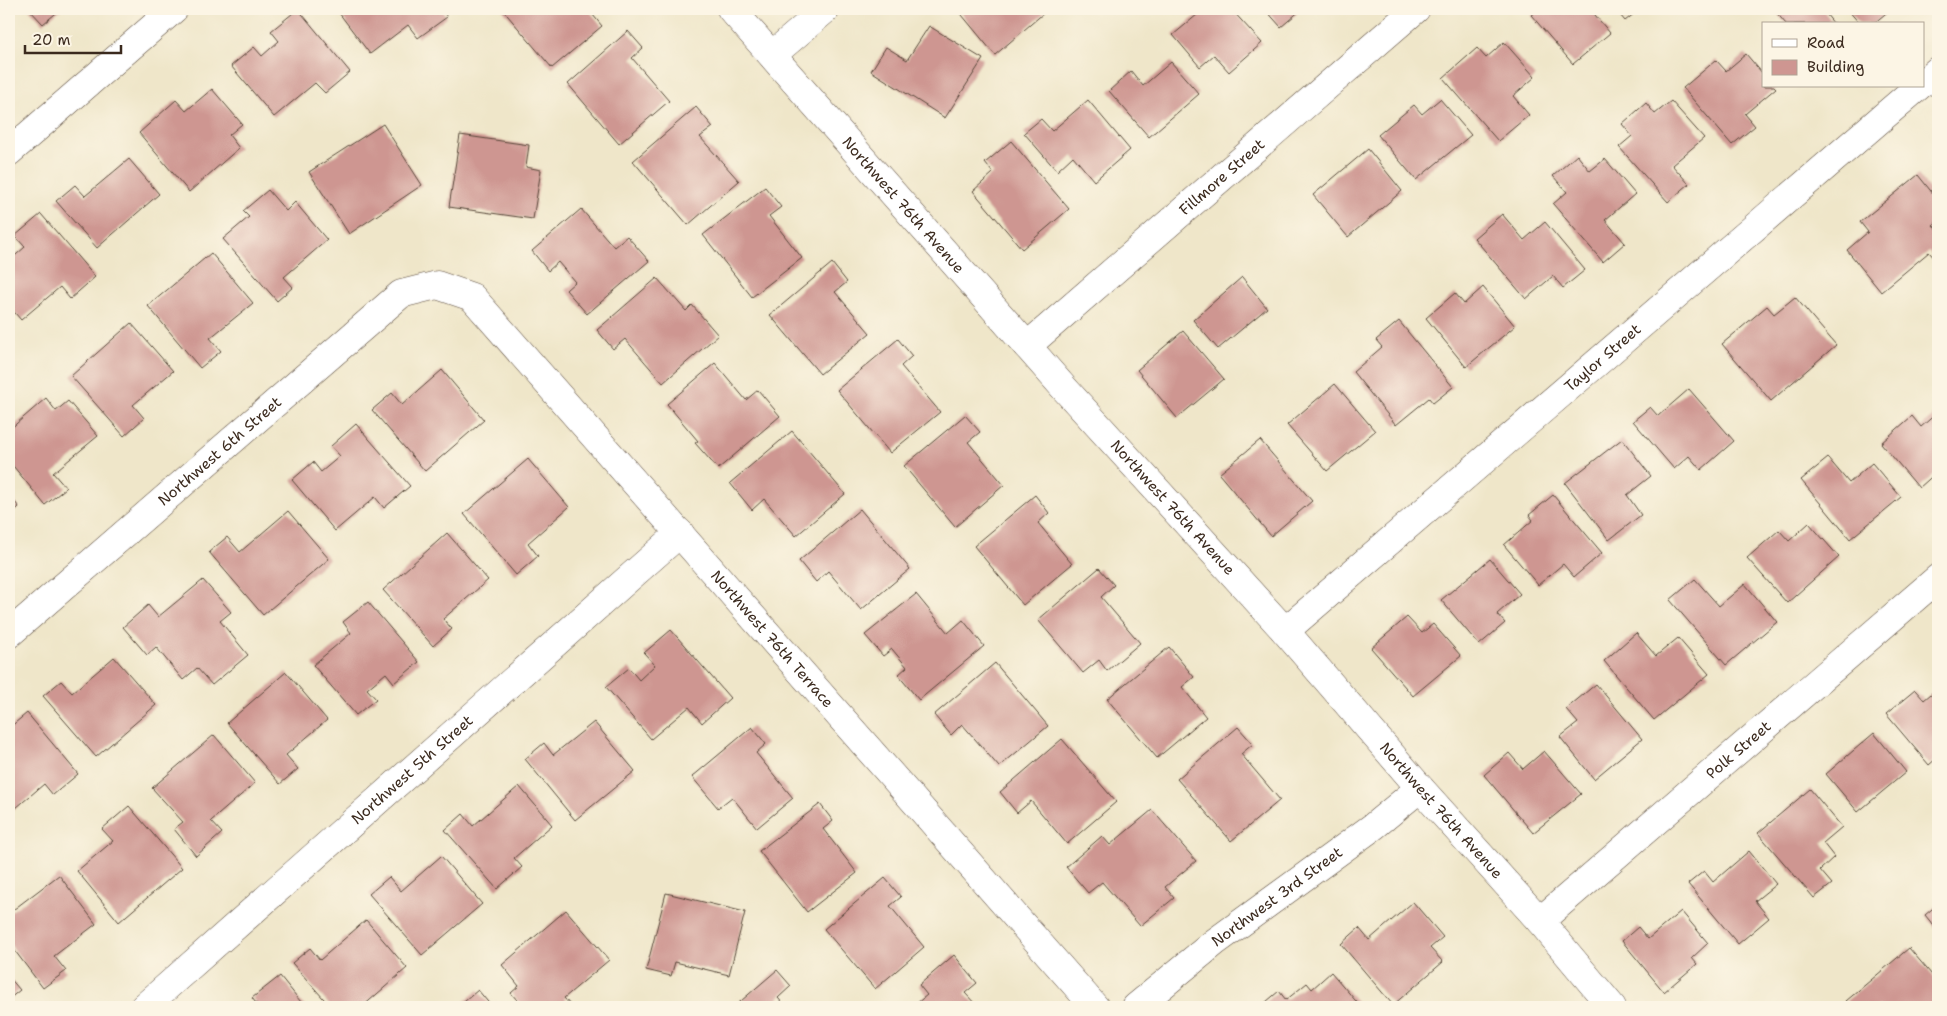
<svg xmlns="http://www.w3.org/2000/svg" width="1947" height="1016" font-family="'Shantell Sans',sans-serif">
<rect width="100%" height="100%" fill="#fcf5e5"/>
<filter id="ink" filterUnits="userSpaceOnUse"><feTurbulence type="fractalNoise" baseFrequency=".02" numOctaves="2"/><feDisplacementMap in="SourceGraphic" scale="10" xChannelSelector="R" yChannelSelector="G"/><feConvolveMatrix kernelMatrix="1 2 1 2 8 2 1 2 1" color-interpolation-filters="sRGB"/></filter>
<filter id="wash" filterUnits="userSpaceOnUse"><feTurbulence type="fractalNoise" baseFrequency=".0096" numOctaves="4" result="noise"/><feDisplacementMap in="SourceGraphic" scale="20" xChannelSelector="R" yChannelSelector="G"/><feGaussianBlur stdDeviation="1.12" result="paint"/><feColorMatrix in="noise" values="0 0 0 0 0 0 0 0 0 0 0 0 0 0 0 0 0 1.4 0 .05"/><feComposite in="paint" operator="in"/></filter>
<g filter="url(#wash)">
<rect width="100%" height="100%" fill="#efe6c9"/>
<g id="blocks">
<g fill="#ce9691">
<polygon points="29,9 61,9 43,24"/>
<polygon points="298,9 350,72 325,93 315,83 274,117 231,66 254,47 262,56 279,41 271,31"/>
<polygon points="336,9 441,9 447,17 418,38 408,25 370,54"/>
<polygon points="502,9 588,9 602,26 552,68"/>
<polygon points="957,9 1042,9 1045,12 995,55"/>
<polygon points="1204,9 1231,9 1262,43 1229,72 1214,55 1200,67 1173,35"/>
<polygon points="1265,9 1302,9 1281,27"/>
<polygon points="1539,9 1590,9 1610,33 1573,64 1531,15"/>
<polygon points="1615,9 1640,9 1625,21"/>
<polygon points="1778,9 1822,9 1834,24 1786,24 1775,11"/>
<polygon points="1847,9 1891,9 1873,24 1860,24"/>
<polygon points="929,26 983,59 945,118 871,71 886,47 907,60"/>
<polygon points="628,31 643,48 632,58 669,101 619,144 568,84"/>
<polygon points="1504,42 1535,77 1513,96 1529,115 1498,141 1443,78 1477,48 1486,58"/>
<polygon points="1746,54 1763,74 1763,86 1774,86 1776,88 1745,114 1755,126 1732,145 1683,88 1716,60 1726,71"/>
<polygon points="1171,62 1199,94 1149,137 1109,91 1131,71 1143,86"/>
<polygon points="212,89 242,124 229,135 239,148 189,192 139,133 176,100 186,111"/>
<polygon points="1440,99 1471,135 1416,180 1378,135 1414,105 1422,114"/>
<polygon points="1088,100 1130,150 1094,181 1073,156 1057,171 1024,133 1041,119 1052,131"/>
<polygon points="1671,101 1704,138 1672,165 1689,184 1668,202 1619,147 1632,136 1622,124 1646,103 1655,114"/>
<polygon points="696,107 713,127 700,137 739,181 688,225 633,161"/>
<polygon points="383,124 422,185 349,234 309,172"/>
<polygon points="460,135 529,145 526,167 541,170 533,219 449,207"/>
<polygon points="1011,141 1069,209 1022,249 973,191 993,173 985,163"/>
<polygon points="1368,149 1402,191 1348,237 1313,195"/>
<polygon points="1577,155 1590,171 1605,159 1635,194 1605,220 1625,243 1603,262 1553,204 1567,192 1553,176"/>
<polygon points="129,159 159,194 97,248 56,201 75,185 85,196"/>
<polygon points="1918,175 1938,200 1938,221 1933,225 1938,231 1938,262 1929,252 1881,292 1847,250 1868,232 1860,222"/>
<polygon points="765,187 781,207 769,216 802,258 752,297 703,235"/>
<polygon points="268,190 286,211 295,202 327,240 284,277 293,287 277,301 223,239 249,217 243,211"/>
<polygon points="581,209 614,247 627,236 649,261 587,314 566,290 575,282 558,262 548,271 532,251"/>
<polygon points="41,214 95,277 70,299 60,287 21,320 9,306 9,261 25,247 15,236"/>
<polygon points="1502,214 1524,240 1545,222 1585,270 1563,288 1553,276 1526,299 1474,238"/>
<polygon points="211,253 253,303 210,338 221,351 200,368 148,306"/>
<polygon points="832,263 847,282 835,292 870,333 820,374 770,315"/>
<polygon points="1242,277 1267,308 1218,349 1193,320"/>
<polygon points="657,278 686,311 692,305 718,335 663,383 625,339 613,349 597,330"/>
<polygon points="1483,287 1515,326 1466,367 1426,318 1455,293 1464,304"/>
<polygon points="1795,297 1836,345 1771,401 1722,344 1767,306 1774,314"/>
<polygon points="1399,321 1453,387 1433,403 1429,398 1396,425 1353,372 1382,347 1376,340"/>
<polygon points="131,323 173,371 133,405 144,418 124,436 71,376"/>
<polygon points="1183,331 1224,379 1177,418 1137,370"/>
<polygon points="898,339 912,356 901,366 940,412 890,453 837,390"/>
<polygon points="715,363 746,400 758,390 780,416 718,469 695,443 698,441 667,404"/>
<polygon points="442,370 484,420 425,471 372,410 392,393 402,405"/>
<polygon points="1335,384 1375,431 1327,471 1287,425"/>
<polygon points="1689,389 1734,441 1701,470 1689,456 1674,469 1633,421 1650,407 1658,416"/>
<polygon points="46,398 56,411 68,401 98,436 53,473 66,488 45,505 9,461 9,430"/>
<polygon points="1938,412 1938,471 1919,488 1881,443 1912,416 1921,427"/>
<polygon points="965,415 980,432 968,442 1004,485 955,527 904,466"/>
<polygon points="356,424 410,486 384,508 375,497 335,531 292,480 313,462 321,472 340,456 331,446"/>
<polygon points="792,431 845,494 796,536 764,499 752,510 730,483"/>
<polygon points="1622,439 1651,476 1627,495 1641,515 1609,540 1565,483"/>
<polygon points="1260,440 1312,501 1271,536 1219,474"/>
<polygon points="1828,458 1849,483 1872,463 1901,497 1850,539 1801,480"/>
<polygon points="528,459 569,507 528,543 538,556 516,575 464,514"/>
<polygon points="9,495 19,507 9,516"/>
<polygon points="1035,495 1049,513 1038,523 1072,564 1023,605 974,546"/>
<polygon points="1553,495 1602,553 1574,577 1563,564 1538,585 1504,545 1533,520 1529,515"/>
<polygon points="860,509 910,569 861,610 828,571 816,582 799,561"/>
<polygon points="288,511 329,559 263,615 209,552 227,537 240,552"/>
<polygon points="1809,523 1839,557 1787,603 1747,558 1779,530 1789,541"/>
<polygon points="447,533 488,580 443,619 452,629 433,646 383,590"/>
<polygon points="1490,559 1520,594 1497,614 1505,623 1479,645 1441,600"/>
<polygon points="1099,568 1114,585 1101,597 1140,643 1107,671 1099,660 1083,673 1038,620"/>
<polygon points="1695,579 1719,606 1745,584 1777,622 1726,665 1670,600"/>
<polygon points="203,580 231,612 220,621 248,655 212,685 197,668 183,680 156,647 147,655 123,627 148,605 158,617"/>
<polygon points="916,594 948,633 963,620 984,646 919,700 898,675 907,667 892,649 883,656 865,635"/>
<polygon points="368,602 419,662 394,683 386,673 367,689 376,699 356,715 313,665 351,633 343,622"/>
<polygon points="1407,617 1422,633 1433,624 1461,656 1413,696 1371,648"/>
<polygon points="671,630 730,698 702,723 689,707 651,739 606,687 629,668 639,680 655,665 644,653"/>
<polygon points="1636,633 1656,656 1678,638 1709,674 1654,720 1604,661"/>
<polygon points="1169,647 1194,677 1182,687 1206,717 1157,758 1107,699"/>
<polygon points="114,657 156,705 96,757 43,696 61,681 72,693"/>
<polygon points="995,663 1048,726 999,767 962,724 951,735 934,715"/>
<polygon points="286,672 327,720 286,755 298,769 280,784 227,723"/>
<polygon points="1596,684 1642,739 1594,779 1560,737 1578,723 1566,709"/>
<polygon points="1938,688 1938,757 1929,765 1886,714 1915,690 1924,700"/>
<polygon points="27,713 78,774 53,795 44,784 9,814 9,728"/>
<polygon points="594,722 635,771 575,820 525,759 544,743 553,755"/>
<polygon points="752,727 766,744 756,753 793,798 757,828 732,797 718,808 692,777"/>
<polygon points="1238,727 1253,744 1241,754 1280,800 1231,841 1177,779"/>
<polygon points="1874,733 1906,772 1858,812 1826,774"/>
<polygon points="214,735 255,783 211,821 222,833 196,856 174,829 183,822 152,788"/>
<polygon points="1062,739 1116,802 1067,844 1031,801 1017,813 1000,792"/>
<polygon points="1544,751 1581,794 1533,833 1484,775 1509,753 1523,769"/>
<polygon points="519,786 552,825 514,858 522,867 497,889 445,830 463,814 473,826"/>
<polygon points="1810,789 1842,827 1823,843 1834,857 1820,870 1832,884 1814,898 1758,833"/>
<polygon points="820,804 833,821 823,829 857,873 807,912 759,851"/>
<polygon points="129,806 182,868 119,922 77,871 113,841 102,829"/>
<polygon points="1152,810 1196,861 1165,887 1174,898 1140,926 1102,882 1088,893 1066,867 1102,836 1110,845"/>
<polygon points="1749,851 1776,884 1755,901 1769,918 1738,944 1688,884 1704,871 1713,882"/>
<polygon points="441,856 482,904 422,955 369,894 389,877 401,891"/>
<polygon points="59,875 96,924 54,956 66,971 43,988 9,943 9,913"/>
<polygon points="885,878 901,897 890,906 924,947 875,989 824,929"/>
<polygon points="666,893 745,912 729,975 675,962 671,976 646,970"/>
<polygon points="1413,902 1443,937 1430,948 1443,962 1393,1005 1341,944 1359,928 1369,940"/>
<polygon points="1938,904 1938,931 1925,915"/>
<polygon points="566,910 609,960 564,998 572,1007 523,1007 511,993 519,986 502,965"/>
<polygon points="1681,911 1708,943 1692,958 1697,964 1664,992 1622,941 1638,927 1648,939"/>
<polygon points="366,920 407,968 362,1007 331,1007 292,963 310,948 320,960"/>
<polygon points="1909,948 1938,982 1938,1007 1851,1007 1846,1001"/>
<polygon points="954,955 977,983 965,993 978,1007 912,1007 927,995 919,985"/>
<polygon points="777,970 791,986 778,998 786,1007 734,1007"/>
<polygon points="1331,972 1361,1007 1260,1007 1279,991 1286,1000 1307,983 1312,989"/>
<polygon points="280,976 305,1007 259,1007 252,998"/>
<polygon points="9,977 20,990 9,999"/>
<polygon points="478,990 492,1007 458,1007"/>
</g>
</g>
</g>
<g filter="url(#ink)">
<use href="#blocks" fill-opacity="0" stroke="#564638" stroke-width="1"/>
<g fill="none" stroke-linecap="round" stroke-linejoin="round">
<g stroke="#564638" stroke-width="29">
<g id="minor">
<path id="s1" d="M731 9 1064 388 1285 631 1420 788 1540 921 1612 1007"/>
<polyline points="772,55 826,9"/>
<polyline points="1923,83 1938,70"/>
<polyline points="9,152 174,9"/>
<path id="s2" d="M1027 346 1416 9"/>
<path id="s3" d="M1285 631 1919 86"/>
<path id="s4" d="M9 634 401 294 437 285 472 297 1095 1007"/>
<path id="s5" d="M1540 921 1938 578"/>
<path id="s6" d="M144 1007 680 533"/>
<path id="s7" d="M1136 1007 1215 942 1374 826 1420 788"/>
</g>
</g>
<use href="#minor" stroke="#fff" stroke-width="28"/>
</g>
</g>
<g text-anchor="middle" stroke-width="4" stroke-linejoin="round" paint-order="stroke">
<g font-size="15" fill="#3b2a1e" stroke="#fcf5e5">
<text dy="5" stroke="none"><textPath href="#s2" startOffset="258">Fillmore Street</textPath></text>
<text dy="5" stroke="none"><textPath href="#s1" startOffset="261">Northwest 76th Avenue</textPath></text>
<text dy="5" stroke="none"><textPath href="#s3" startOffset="419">Taylor Street</textPath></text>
<text dy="5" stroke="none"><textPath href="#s4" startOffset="279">Northwest 6th Street</textPath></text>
<text dy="5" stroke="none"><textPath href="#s1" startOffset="666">Northwest 76th Avenue</textPath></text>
<text dy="5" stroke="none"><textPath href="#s4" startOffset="1048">Northwest 76th Terrace</textPath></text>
<text dy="5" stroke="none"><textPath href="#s5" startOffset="262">Polk Street</textPath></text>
<text dy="5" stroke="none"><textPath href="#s6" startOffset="358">Northwest 5th Street</textPath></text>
<text dy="5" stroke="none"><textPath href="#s1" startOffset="1071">Northwest 76th Avenue</textPath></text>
<text dy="5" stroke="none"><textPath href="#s7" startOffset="179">Northwest 3rd Street</textPath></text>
</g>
</g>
<rect width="1947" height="1016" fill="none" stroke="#fcf5e5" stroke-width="30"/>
<rect x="1762" y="22" width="162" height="65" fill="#fcf5e5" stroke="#afa495"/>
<rect x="1772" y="39" width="25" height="8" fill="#ffffff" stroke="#afa495"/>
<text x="1807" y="48" font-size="15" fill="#3b2a1e">Road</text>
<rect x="1772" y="60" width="25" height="15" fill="#ce9691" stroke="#afa495"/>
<text x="1807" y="72" font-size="15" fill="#3b2a1e">Building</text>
<path d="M25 45v8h96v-8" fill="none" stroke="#3b2a1e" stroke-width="2.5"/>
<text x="32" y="45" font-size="15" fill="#3b2a1e" stroke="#fcf5e5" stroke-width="4" paint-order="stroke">20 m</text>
</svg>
